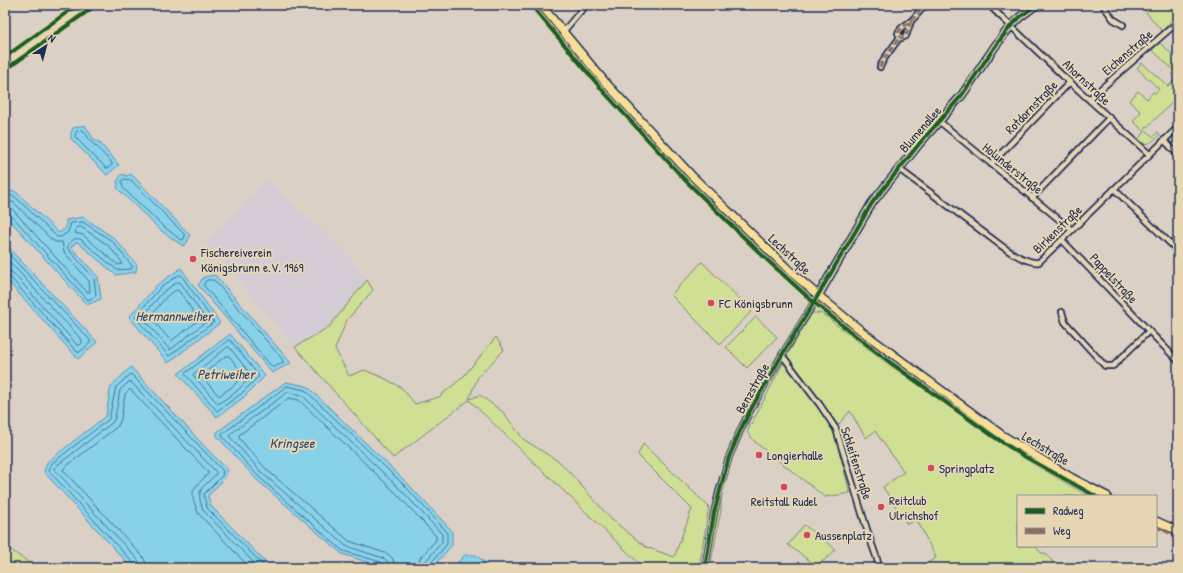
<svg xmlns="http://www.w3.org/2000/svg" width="1183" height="573" font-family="'Patrick Hand',sans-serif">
<rect width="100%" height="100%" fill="#dbd0c6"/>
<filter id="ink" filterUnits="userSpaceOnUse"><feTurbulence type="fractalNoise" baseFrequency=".025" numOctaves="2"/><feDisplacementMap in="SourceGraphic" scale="8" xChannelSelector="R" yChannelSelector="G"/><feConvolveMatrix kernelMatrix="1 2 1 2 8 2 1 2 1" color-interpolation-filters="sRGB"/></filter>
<g filter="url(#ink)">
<polygon fill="#d3ccd4" points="268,180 290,202 297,210 323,231 344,251 367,280 329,327 295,347 205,241"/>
<g fill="#cfdf93" stroke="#758778">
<polygon points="1140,5 1178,5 1178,13 1162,31"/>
<polygon points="1160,43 1178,60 1178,74 1152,50"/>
<path d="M1142 63 1168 86 1175 80 1176 81 1178 79V97L1145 129 1153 137 1158 132 1160 135C1151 142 1148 148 1138 139L1145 132 1133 121 1141 112 1129 101 1138 91 1147 99 1153 92 1155 93 1159 89 1137 68Z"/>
<polygon points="702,262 752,311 720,344 671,295"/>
<polygon points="367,280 373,290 347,320 335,349 349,376 364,370 384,378 402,388 415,404 439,397 463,377 496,337 504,350 478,377 469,399 480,395 504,413 523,439 561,463 612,520 646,547 674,557 692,509 638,455 643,444 709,507 699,568 644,568 469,400 393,458 295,347 329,327"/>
<polygon points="812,313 821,313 890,366 963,415 1021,457 1088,496 1018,496 1018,546 1035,546 1041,553 1045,553 1058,568 919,568 936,558 917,520 907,524 883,487 904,472 875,431 866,438 850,411 834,430 850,493 825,497 756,443 747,432 789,352"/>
<polygon points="756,317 777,337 747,368 726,347"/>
<polygon points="718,496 721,497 721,510 710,568 705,568"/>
<path d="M804 525 833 547 835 550C830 556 821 564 814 564L788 545Z"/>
<polygon points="5,546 37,568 5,568"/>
</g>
<g fill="#88d2e9" stroke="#5c91b1">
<polygon points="85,125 94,140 99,142 119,165 107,175 71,139 71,133 73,128"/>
<polygon points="122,174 127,176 131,174 190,235 187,243 183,246 160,230 117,188 118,184 117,181"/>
<polygon points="15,191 59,233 66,228 66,220 83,217 114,238 137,265 136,272 116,275 77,242 71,247 98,277 101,299 87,305 5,215 5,195 9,192"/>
<polygon points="5,244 97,342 78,359 5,278"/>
<polygon points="181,268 220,323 168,363 129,317 157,285"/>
<polygon points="215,275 291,363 272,373 198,285 204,277"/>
<polygon points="230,334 265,376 243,398 217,417 178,374"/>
<polygon points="131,367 207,449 228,470 225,478 208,496 211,506 271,568 132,568 44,472 47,462 106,416 110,390 112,385"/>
<polygon points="286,382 307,386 408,484 452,531 452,545 432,568 385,568 342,554 256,479 217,436 217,432"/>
<polygon points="465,555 476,555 491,568 452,568"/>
</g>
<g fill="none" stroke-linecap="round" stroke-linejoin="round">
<g stroke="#477096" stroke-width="1">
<polygon points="82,130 84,131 91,142 96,146 112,163 112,165 108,168 106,168 75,137 76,132"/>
<polygon points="124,179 131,180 185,235 184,239 181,240 163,226 123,188 122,181"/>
<path d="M5 198 11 196H14L57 237H61L68 232 71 223 83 222 112 241 132 266V268L131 269 117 270 80 239C75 237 72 241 68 244V249L94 278 96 296 88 300 10 214 5 212"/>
<polyline points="5,203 13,202 52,240 56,242 62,242 64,252 89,281 90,292 87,292 13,210 10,208 5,207"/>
<polygon points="81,227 108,245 122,262 122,264 118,265 83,235 75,233 76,228"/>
<polyline points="5,250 90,340 90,343 80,352 77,352 10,277 5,275"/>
<polyline points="5,257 82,340 82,343 80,345 77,345 13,273 9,271 5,270"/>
<polygon points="179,275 181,275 214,322 169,356 135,317 160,288"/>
<polygon points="207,280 214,280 283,360 283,363 274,367 272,367 204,286 204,284"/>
<polygon points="178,282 180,282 207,321 170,350 142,317 163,292"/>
<polygon points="177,290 179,291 199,320 171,341 150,317 167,296"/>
<polygon points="229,340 231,341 259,376 241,394 217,411 185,374"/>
<polygon points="228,347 230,348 252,376 237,391 218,404 193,375"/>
<polygon points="226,356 229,356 244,375 233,386 219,396 201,376"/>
<polyline points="135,568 134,564 49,471 51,464 109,419 116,387 131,374 223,471 222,476 204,494 204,497 207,508 266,568"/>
<path d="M140 568V564L138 560 54 469 55 467 113 422 115 418 120 390 130 381 216 472V474C202 489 195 488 203 510L259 568"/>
<polyline points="146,568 146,563 143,557 63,470 64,468 118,426 121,419 125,394 130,389 208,472 208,474 196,486 193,492 193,499 198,513 250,568"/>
<polyline points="384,568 383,565 381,562 343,551 259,477 222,436 222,434 287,386 305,390 405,486 447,532 447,544 430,564 429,568"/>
<polyline points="389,568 388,562 383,558 346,546 262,473 230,437 230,434 288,392 302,395 401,490 442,534 442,542 425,562 424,568"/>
<polyline points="395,568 393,559 388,554 349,541 266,469 239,438 239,435 289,398 299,400 397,494 436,536 436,540 420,558 418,568"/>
</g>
<g stroke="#1b2f5e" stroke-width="8">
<g id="street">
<polyline points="989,5 1062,75 1149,154"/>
<polyline points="1103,5 1113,19 1123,25"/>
<path d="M911 21 906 36 902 38 900 37 898 33C901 26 907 25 912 20 917 15 921 10 925 5"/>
<polyline points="563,32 579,13 587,5"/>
<polyline points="880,67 884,59 900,37"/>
<polyline points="1089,99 1178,22"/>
<polyline points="940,122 1072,230"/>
<polyline points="1164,140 1178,155"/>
<polyline points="991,164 1070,82"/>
<path d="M899 169 1003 247C1011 253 1030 264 1039 262L1178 127"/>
<polyline points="1114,189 1178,251"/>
<polyline points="1032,198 1109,118"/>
<polyline points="1062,240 1149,331 1178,361"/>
<polyline points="1062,312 1065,322 1105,366 1113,366 1149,331"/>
<polyline points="782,355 820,405 836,429 869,536 877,559 879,568"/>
<polyline points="705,568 714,513 719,492 729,457 741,429 751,409 782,355 818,296"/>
</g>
</g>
<g stroke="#1b2f5e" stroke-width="10">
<g id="secondary">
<polyline points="5,63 86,5"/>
<polyline points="818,296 872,203 919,144 962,95 996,45 1010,27 1020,17 1036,5"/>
</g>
</g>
<g stroke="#1b2f5e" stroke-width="10">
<g id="primary">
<polyline points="541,5 605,82 691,175 790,271 813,291 864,333 1002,435 1072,478 1107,496"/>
<polyline points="1156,521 1178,531"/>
</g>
</g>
<use href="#street" stroke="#e7d6b3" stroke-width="4.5"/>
<use href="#secondary" stroke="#e7d6b3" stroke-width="7"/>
<use href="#primary" stroke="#f9df96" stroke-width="7"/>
<g stroke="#8d6e63" stroke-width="3" stroke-dasharray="6 3" stroke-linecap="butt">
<path d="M911 21 906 36 902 38 900 37 898 33C901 26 907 25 912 20 917 15 921 10 925 5"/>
<polyline points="880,67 884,59 900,37"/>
<polyline points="1156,527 1178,537"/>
</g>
<g stroke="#e7d6b3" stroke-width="6">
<g id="cycleway">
<polyline points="531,5 604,92 684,179 765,258 811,300 857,337 888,361 993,436 1022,455 1095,496"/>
<polyline points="5,57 77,5"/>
<polyline points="5,70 96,5"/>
<polyline points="705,568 714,513 729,457 741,429 751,409 782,355 814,302 872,203 919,144 962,95 996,45 1010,27 1020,17 1036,5"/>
</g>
</g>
<use href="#cycleway" stroke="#1b5e20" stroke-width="4"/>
</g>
</g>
<g fill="#d1495b" stroke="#e7d6b3" stroke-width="1.5">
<circle cx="193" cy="259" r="4"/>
<circle cx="711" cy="303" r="4"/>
<circle cx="759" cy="455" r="4"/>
<circle cx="931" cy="468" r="4"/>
<circle cx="784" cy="487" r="4"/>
<circle cx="881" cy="507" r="4"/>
<circle cx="807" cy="535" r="4"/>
</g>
<g text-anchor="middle" stroke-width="4" stroke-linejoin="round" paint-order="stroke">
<g font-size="13" fill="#1b2f5e" stroke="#e7d6b3">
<text transform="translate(1127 52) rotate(-41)" y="5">Eichenstraße</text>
<text transform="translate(1087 82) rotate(43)" y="5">Ahornstraße</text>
<text transform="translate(1031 107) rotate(-46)" y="5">Rotdornstraße</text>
<text transform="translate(920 129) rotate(-49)" y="5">Blumenallee</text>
<text transform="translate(1013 168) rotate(39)" y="5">Holunderstraße</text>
<text transform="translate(1057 229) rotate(-44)" y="5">Birkenstraße</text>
<text transform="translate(790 254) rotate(43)" y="5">Lechstraße</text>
<text transform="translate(1114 278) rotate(47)" y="5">Pappelstraße</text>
<text transform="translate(752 388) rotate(-61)" y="5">Benzstraße</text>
<text transform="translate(1046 448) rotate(31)" y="5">Lechstraße</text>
<text transform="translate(857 463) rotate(72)" y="5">Schleifenstraße</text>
</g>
<g font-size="13" fill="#1b2f5e" stroke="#e7d6b3" text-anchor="start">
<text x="201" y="257">Fischereiverein<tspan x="201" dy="15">Königsbrunn e.V. 1969</tspan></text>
<text x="719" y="308">FC Königsbrunn</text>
<text x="767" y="460">Longierhalle</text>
<text x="939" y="473">Springplatz</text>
<text x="889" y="505">Reitclub<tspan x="889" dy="15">Ulrichshof</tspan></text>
<text x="784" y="506" text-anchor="middle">Reitstall Rudel</text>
<text x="815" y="540">Aussenplatz</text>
</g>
<g font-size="14" font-style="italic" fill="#2b4773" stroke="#e7d6b3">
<text x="174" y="321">Hermannweiher</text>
<text x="226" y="379">Petriweiher</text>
<text x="292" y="448">Kringsee</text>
</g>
</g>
<rect width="1183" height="573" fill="none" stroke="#e7d6b3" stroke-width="20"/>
<rect x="10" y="10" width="1163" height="553" fill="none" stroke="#1b2f5e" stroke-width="1.5" filter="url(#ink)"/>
<rect x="1017" y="495" width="140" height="52" fill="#e7d6b3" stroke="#959391"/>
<rect x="1025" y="508" width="20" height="6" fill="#1b5e20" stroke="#959391"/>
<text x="1053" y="515" font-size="12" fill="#1b2f5e">Radweg</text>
<rect x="1025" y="528" width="20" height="6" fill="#8d6e63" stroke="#959391"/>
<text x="1053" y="535" font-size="12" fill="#1b2f5e">Weg</text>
<g transform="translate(46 46) rotate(36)" stroke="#e7d6b3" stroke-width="3" paint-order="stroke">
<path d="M0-3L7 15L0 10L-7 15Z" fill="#1b2f5e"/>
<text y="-6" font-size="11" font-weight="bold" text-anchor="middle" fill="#1b2f5e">N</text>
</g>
</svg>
